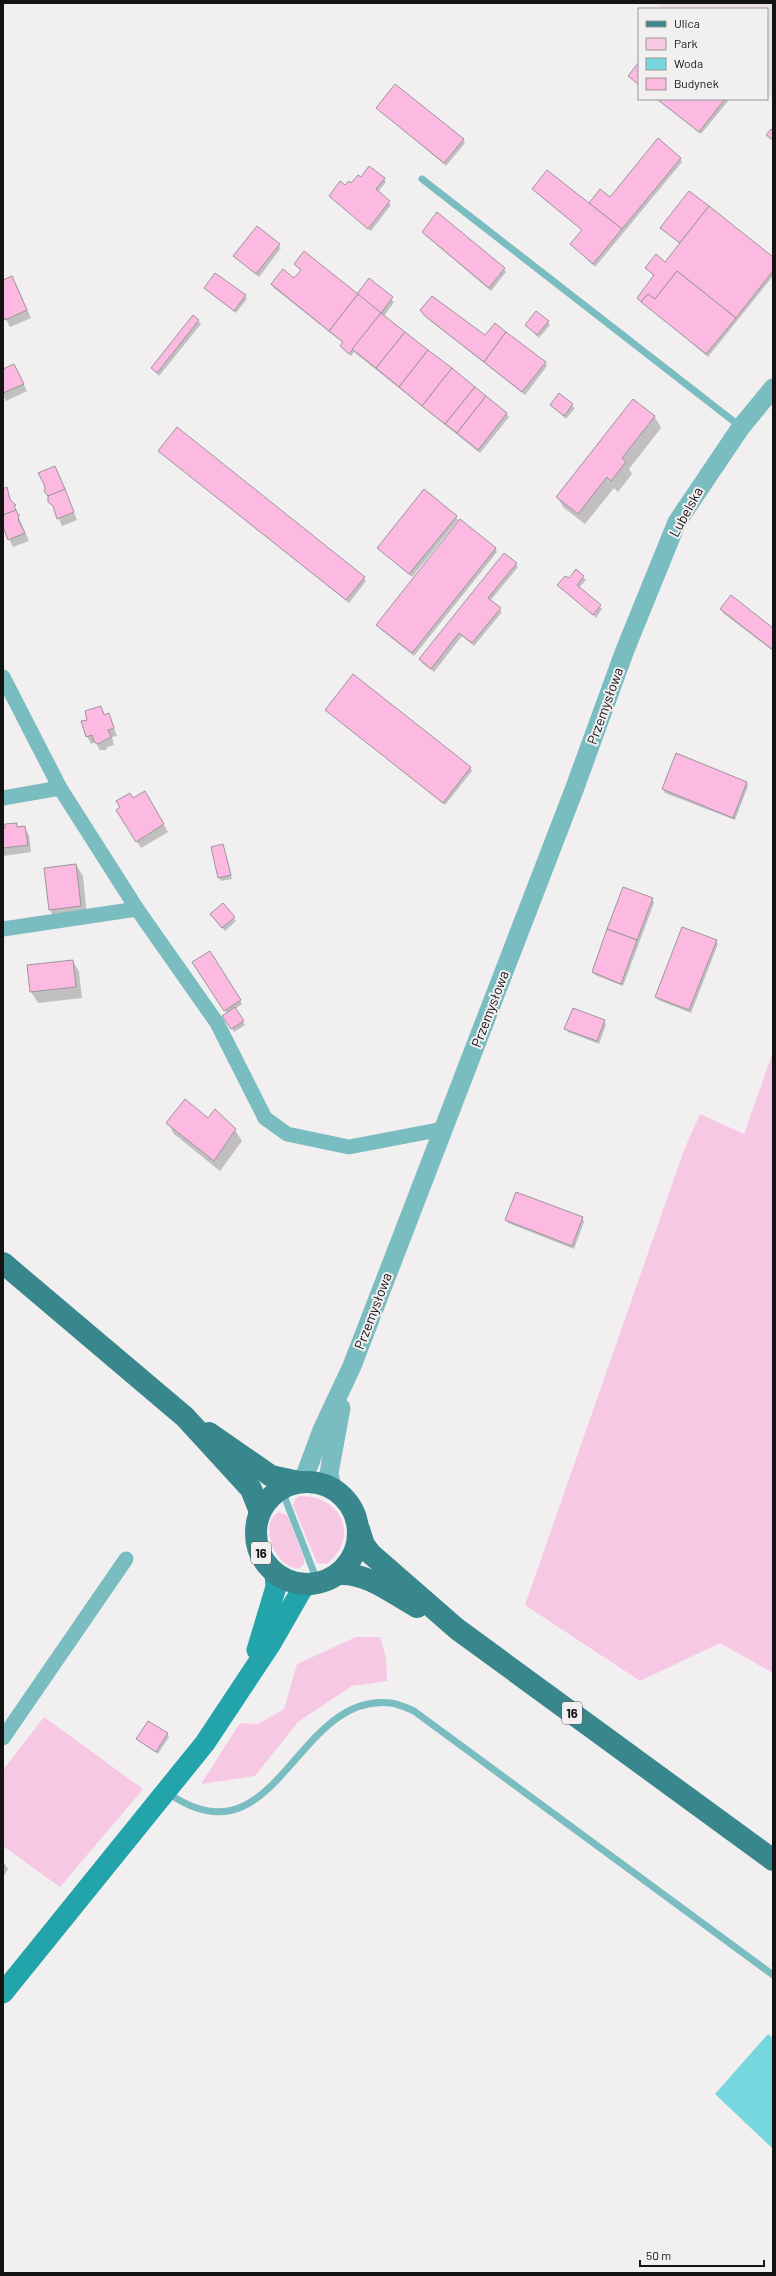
<svg xmlns="http://www.w3.org/2000/svg" width="776" height="2276" font-family="Barlow,sans-serif">
<rect width="100%" height="100%" fill="#f2eff1"/>
<polygon fill="#eae0e6" points="655,3 773,3 773,97 767,93 767,9 663,9"/>
<g fill="#f7c8e4">
<polygon points="773,1052 773,1673 720,1643 640,1681 525,1605 684,1150 700,1114 744,1134"/>
<path d="M300 1496C342 1496 360 1537 327 1564L317 1563 293 1505 296 1498Z"/>
<path d="M279 1512 287 1515 304 1558V1564L300 1568C276 1572 257 1522 279 1512Z"/>
<polygon points="356,1637 380,1637 386,1657 387,1681 352,1686 298,1722 255,1776 201,1784 240,1723 258,1724 284,1709 297,1664"/>
<polygon points="44,1717 143,1789 60,1887 3,1846 3,1770"/>
</g>
<polygon fill="#76d8de" points="768,2034 773,2038 773,2149 715,2094"/>
<g fill="#0003">
<polygon points="656,99 729,99 729,100 701,134"/>
<polygon points="377,108 463,140 465,143 446,166"/>
<polygon points="680,158 682,162 595,267 572,244 583,231 533,189 589,205 601,190 610,198"/>
<polygon points="384,179 386,182 378,192 391,205 371,231 330,196 352,184"/>
<polygon points="438,214 504,269 506,272 491,291 425,235 423,232"/>
<polygon points="257,228 281,248 259,277 234,256"/>
<polygon points="662,228 773,259 773,276 708,357 638,298 655,277 646,268 666,263 680,244"/>
<polygon points="295,264 358,295 370,280 394,302 384,316 507,414 509,417 480,453 354,352 351,356 343,349 341,346 343,343 274,288 272,285 294,280 301,271"/>
<polygon points="3,281 16,285 31,318 10,327 3,314"/>
<polygon points="205,288 245,296 247,299 236,313"/>
<polygon points="424,313 485,337 545,363 547,366 525,395 428,319"/>
<polygon points="193,316 201,324 159,376 152,368"/>
<polygon points="548,322 550,325 539,338 526,325"/>
<polygon points="14,365 27,391 6,401 3,395 3,370"/>
<polygon points="559,394 575,408 566,419 551,405"/>
<polygon points="634,400 655,417 661,428 629,469 632,474 618,492 614,488 585,524 564,508 557,497"/>
<polygon points="159,451 364,578 366,581 349,603"/>
<polygon points="55,467 77,520 62,526 40,473"/>
<polygon points="6,488 29,541 13,547 3,525 3,490"/>
<polygon points="456,516 458,520 412,577 378,548"/>
<polygon points="495,548 497,552 414,656 379,628 377,625"/>
<polygon points="516,564 518,567 490,601 502,612 474,646 462,636 434,672 422,663 420,659"/>
<polygon points="576,570 586,580 579,588 602,609 596,618 559,585 569,580"/>
<polygon points="721,609 773,630 773,651 723,613"/>
<polygon points="100,708 105,715 109,714 117,736 112,737 114,745 107,747 106,750 100,750 95,742 91,744 87,736 88,721"/>
<polygon points="326,710 470,767 472,771 445,805"/>
<polygon points="746,782 748,786 735,820 665,793 663,789"/>
<polygon points="144,792 168,832 141,848 121,818 133,800"/>
<polygon points="16,824 18,828 24,827 29,835 31,852 3,856 3,829"/>
<polygon points="223,845 232,879 221,881 219,878"/>
<polygon points="76,865 83,876 87,917 56,921 50,910"/>
<polygon points="652,899 654,903 623,986 595,975 593,972"/>
<polygon points="223,905 236,921 225,931 214,918"/>
<polygon points="716,941 718,944 691,1013 658,1000 656,996"/>
<polygon points="209,953 242,1004 235,1009 245,1025 234,1032 224,1016 227,1014 193,963"/>
<polygon points="73,961 79,972 82,998 38,1003 31,992"/>
<polygon points="604,1021 606,1025 599,1044 568,1032 566,1028"/>
<polygon points="209,1119 235,1130 242,1141 220,1171 174,1134 168,1123"/>
<polygon points="582,1218 584,1222 574,1249 508,1223 506,1220"/>
<polygon points="167,1734 169,1737 158,1754 137,1739"/>
<polygon points="3,1861 8,1869 3,1877"/>
</g>
<g fill="#fcb9e2" stroke="#9a9798">
<polygon points="639,62 639,85 628,76"/>
<polygon points="395,84 464,139 444,163 376,108"/>
<polygon points="657,99 725,99 699,132"/>
<polygon points="771,129 773,131 773,140 766,135"/>
<polygon points="658,138 681,158 622,229 589,203 600,189 610,197"/>
<polygon points="369,166 385,178 376,189 390,201 368,229 329,196 340,181 345,185 349,181 351,183 358,175 361,177"/>
<polygon points="547,170 622,229 593,264 570,244 582,230 532,189"/>
<polygon points="689,191 709,206 680,243 660,228"/>
<polygon points="709,206 773,257 773,271 736,318 677,271 655,299 648,294 641,302 637,298 654,275 645,268 656,254 665,262"/>
<polygon points="437,212 505,268 489,288 422,232"/>
<polygon points="257,226 280,244 256,274 233,256"/>
<polygon points="304,251 358,294 329,331 271,284 283,269 294,278 301,270 294,264"/>
<polygon points="677,271 736,318 706,354 641,302 648,294 655,299"/>
<polygon points="215,273 246,295 234,311 204,288"/>
<polygon points="12,276 27,310 5,320 3,316 3,280"/>
<polygon points="369,278 393,297 381,313 357,294"/>
<polygon points="358,294 381,313 349,354 340,346 343,342 329,331"/>
<polygon points="432,296 485,335 495,323 506,332 484,362 425,316 420,310"/>
<polygon points="536,311 549,321 537,335 525,325"/>
<polygon points="381,313 405,332 376,368 352,349"/>
<polygon points="193,315 199,320 157,373 151,368"/>
<polygon points="405,332 428,350 399,387 376,368"/>
<polygon points="506,332 546,362 522,392 484,362"/>
<polygon points="428,350 452,368 422,406 399,387"/>
<polygon points="14,364 24,384 3,393 3,369"/>
<polygon points="452,368 475,387 445,424 422,406"/>
<polygon points="475,387 486,396 457,433 445,424"/>
<polygon points="559,393 573,404 564,416 550,405"/>
<polygon points="486,396 507,413 478,450 457,433"/>
<polygon points="633,399 655,416 622,458 626,462 611,481 607,477 578,514 556,497"/>
<polygon points="177,427 365,577 346,600 158,451"/>
<polygon points="55,466 65,489 48,496 44,491 45,490 44,484 38,473"/>
<polygon points="7,487 10,500 16,505 14,506 16,510 3,515 3,489"/>
<polygon points="65,489 74,512 57,519 53,506 48,502 48,496"/>
<polygon points="424,489 457,516 409,574 377,548"/>
<polygon points="16,510 18,515 20,515 18,516 19,522 25,533 8,540 3,527 3,515"/>
<polygon points="460,519 496,548 412,653 376,625"/>
<polygon points="504,553 517,563 488,598 501,608 472,643 459,633 431,669 419,659"/>
<polygon points="576,569 584,576 577,585 601,605 593,615 557,585 565,576 569,578"/>
<polygon points="731,595 773,628 773,650 720,609"/>
<polygon points="353,674 471,767 443,803 325,710"/>
<polygon points="101,706 104,715 109,713 114,728 108,730 111,737 98,744 94,742 92,735 86,737 81,721 87,720 85,711"/>
<polygon points="676,753 747,782 733,818 662,789"/>
<polygon points="145,791 164,824 136,842 116,810 120,807 116,801 130,793 133,798"/>
<polygon points="17,823 17,827 25,826 28,845 3,848 3,828 5,828 5,824"/>
<polygon points="223,844 231,875 218,878 211,847"/>
<polygon points="76,864 81,906 49,910 44,868"/>
<polygon points="623,887 653,898 637,940 607,929"/>
<polygon points="223,903 235,917 222,928 210,914"/>
<polygon points="682,927 717,940 689,1010 655,997"/>
<polygon points="607,929 637,940 621,984 592,972"/>
<polygon points="210,951 241,1000 224,1011 192,962"/>
<polygon points="73,960 76,987 30,992 27,965"/>
<polygon points="235,1007 244,1021 231,1029 222,1016"/>
<polygon points="573,1008 605,1020 597,1041 564,1029"/>
<polygon points="185,1099 208,1118 215,1109 236,1129 214,1161 166,1123"/>
<polygon points="516,1192 583,1217 572,1246 505,1220"/>
<polygon points="148,1721 168,1733 156,1752 136,1739"/>
</g>
<g fill="none" stroke-linecap="round" stroke-linejoin="round">
<g stroke="#7abdc1" stroke-width="7">
<polyline points="422,179 741,427"/>
<polyline points="281,1488 318,1583"/>
<path d="M168 1793C277 1869 295 1691 391 1703 399 1704 407 1708 414 1711L773 1975"/>
</g>
<g stroke="#7abdc1" stroke-width="15">
<polyline points="3,677 60,788 137,909 217,1023 265,1118 287,1134 349,1147 443,1129"/>
<polyline points="3,798 60,788"/>
<polyline points="3,929 137,909"/>
<polyline points="3,1738 126,1559"/>
</g>
<g stroke="#7abdc1" stroke-width="19">
<polyline points="299,1482 306,1473 322,1430 352,1366 574,790 625,650 677,522 741,427 773,388"/>
<polyline points="332,1488 329,1473 341,1408"/>
</g>
<g stroke="#23a3aa" stroke-width="21">
<polyline points="257,1650 276,1587 275,1574"/>
<polyline points="3,1993 205,1743 270,1645 301,1591 307,1584"/>
</g>
<g stroke="#37878c" stroke-width="22">
<polyline points="3,1263 185,1417 251,1489 260,1512"/>
<polyline points="209,1433 271,1476 299,1482"/>
<circle cx="307" cy="1533" r="51"/>
<polyline points="359,1529 364,1545 371,1554 457,1629 773,1860"/>
<path d="M339 1574C367 1572 393 1594 417 1607"/>
</g>
</g>
<g text-anchor="middle" stroke-width="4" stroke-linejoin="round" paint-order="stroke">
<g fill="#f2eff1" stroke="#575556" stroke-width="1">
<rect x="251" y="1542" width="20" height="22" rx="3"/>
<rect x="562" y="1702" width="20" height="22" rx="3"/>
</g>
<g font-size="13" font-weight="bold" fill="#141314">
<text x="261" y="1558">16</text>
<text x="572" y="1718">16</text>
</g>
<g font-size="14" fill="#141314" stroke="#f2eff1">
<text transform="translate(686 512) rotate(-61)" y="5">Lubelska</text>
<text transform="translate(605 706) rotate(-70)" y="5">Przemysłowa</text>
<text transform="translate(490 1009) rotate(-69)" y="5">Przemysłowa</text>
<text transform="translate(373 1311) rotate(-69)" y="5">Przemysłowa</text>
</g>
</g>
<rect width="776" height="2276" fill="none" stroke="#141314" stroke-width="8"/>
<rect x="638" y="8" width="130" height="92" fill="#f2eff1" stroke="#999799"/>
<rect x="646" y="21" width="20" height="6" fill="#37878c" stroke="#999799"/>
<text x="674" y="28" font-size="12" fill="#141314">Ulica</text>
<rect x="646" y="38" width="20" height="12" fill="#f7c8e4" stroke="#999799"/>
<text x="674" y="48" font-size="12" fill="#141314">Park</text>
<rect x="646" y="58" width="20" height="12" fill="#76d8de" stroke="#999799"/>
<text x="674" y="68" font-size="12" fill="#141314">Woda</text>
<rect x="646" y="78" width="20" height="12" fill="#fcb9e2" stroke="#999799"/>
<text x="674" y="88" font-size="12" fill="#141314">Budynek</text>
<path d="M640 2260v6h124v-6" fill="none" stroke="#141314" stroke-width="2"/>
<text x="646" y="2260" font-size="12" fill="#141314" stroke="#f2eff1" stroke-width="3" paint-order="stroke">50 m</text>
</svg>
